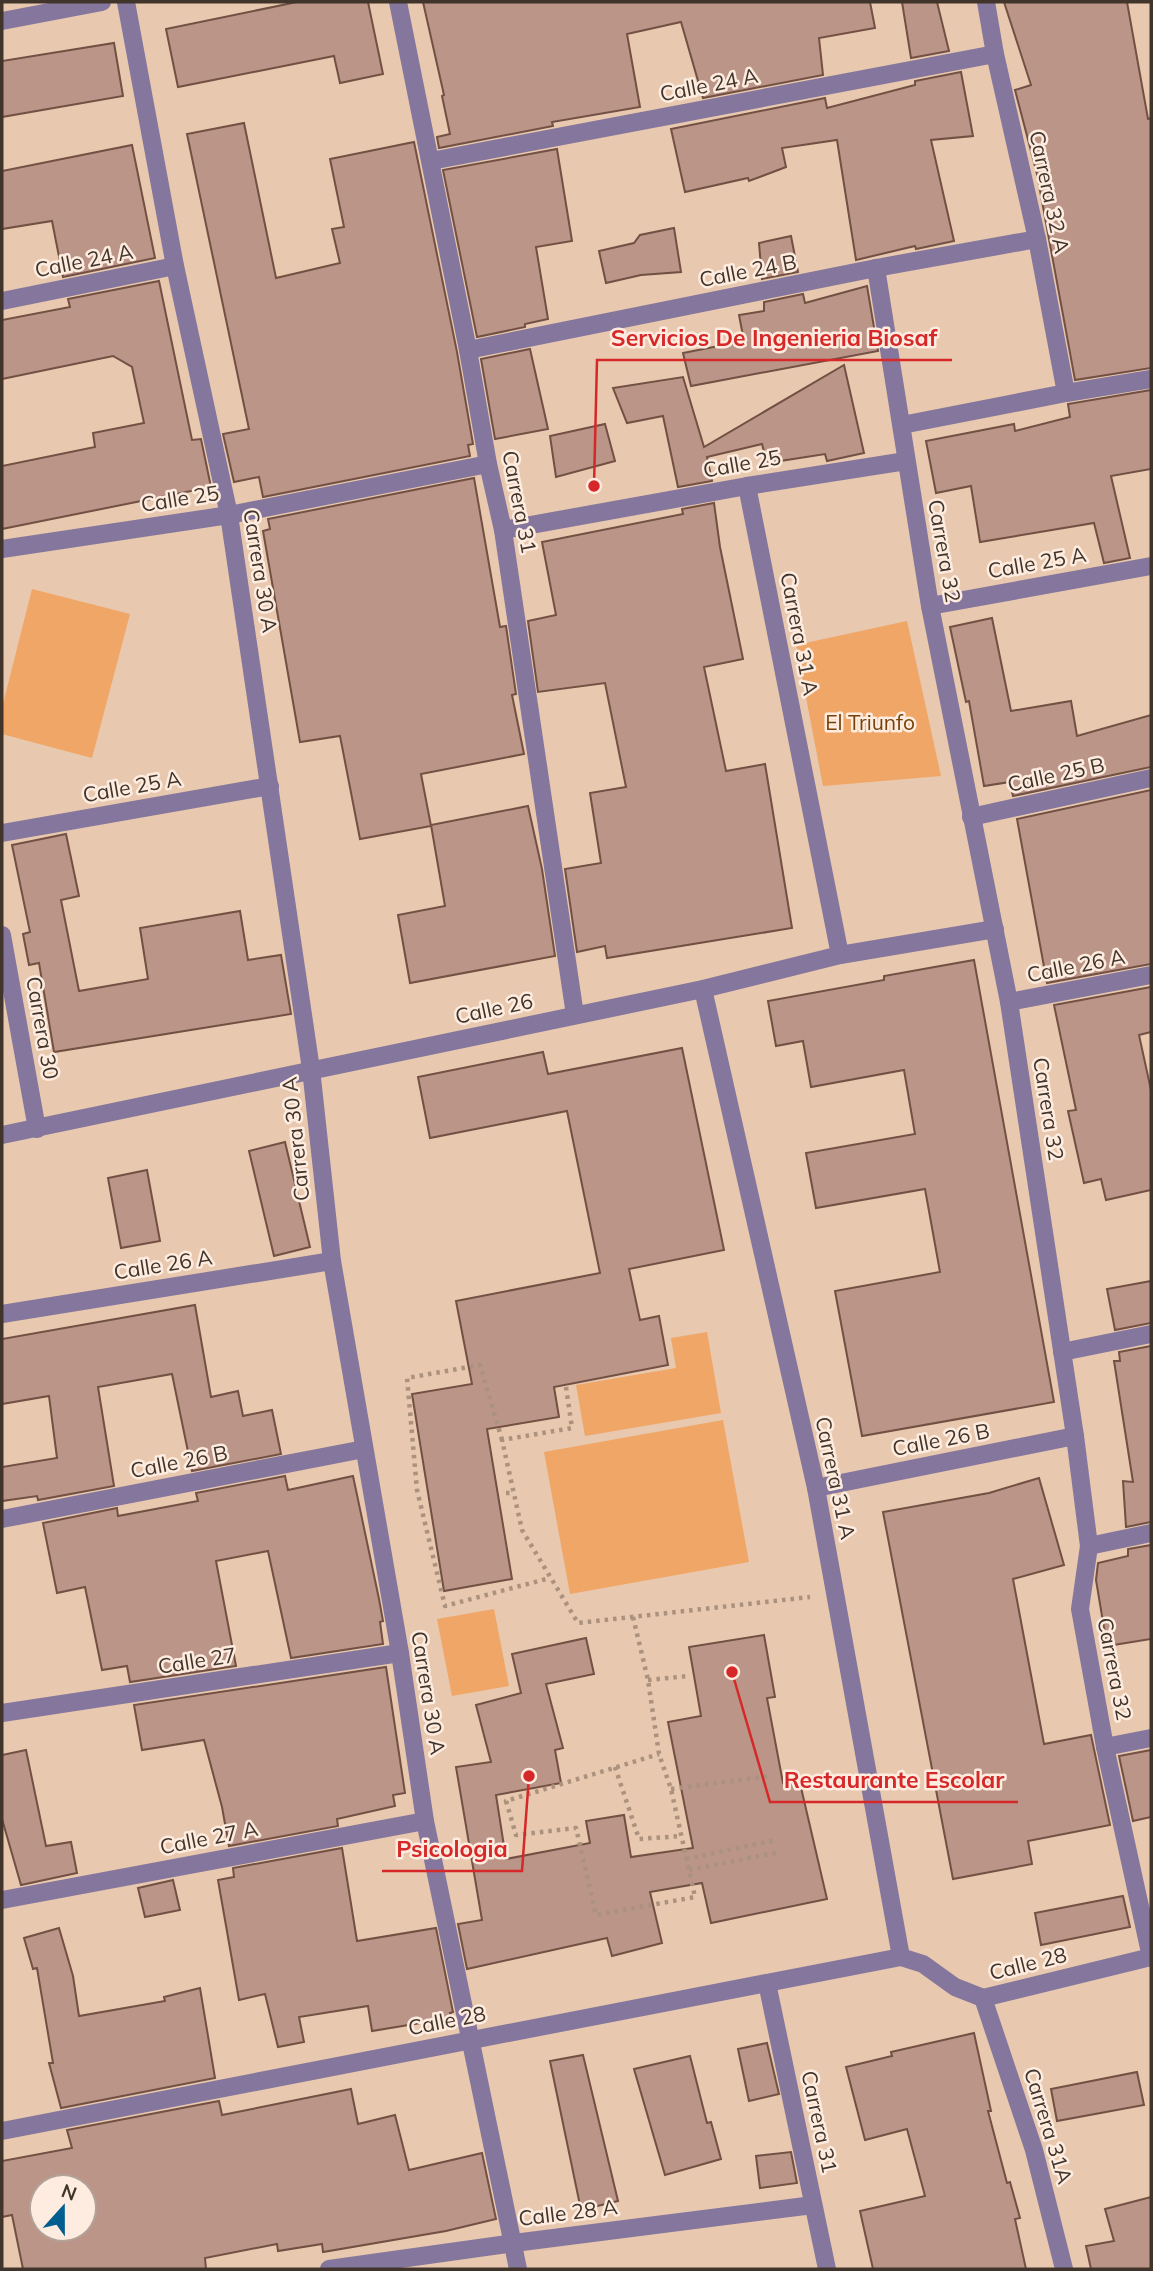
<svg xmlns="http://www.w3.org/2000/svg" width="1153" height="2271" font-family="Mulish,sans-serif">
<rect width="100%" height="100%" fill="#e8c8ae"/>
<g fill="#efa666">
<polygon points="32,589 130,614 92,758 2,734 2,708"/>
<polygon points="907,621 941,776 823,786 796,645"/>
<polygon points="707,1332 721,1413 585,1436 576,1385 676,1368 671,1338"/>
<polygon points="723,1420 749,1562 570,1594 544,1452"/>
<polygon points="494,1609 509,1686 452,1696 437,1619"/>
</g>
<g fill="#bb9587" stroke="#725043" stroke-width="2" fill-rule="evenodd">
<polygon points="297,2 368,2 383,74 340,83 334,56 178,87 166,29"/>
<polygon points="423,2 870,2 875,28 819,38 823,75 703,98 681,22 627,34 640,107 552,122 553,126 439,148 437,137 450,134 442,96 444,95"/>
<polygon points="902,2 937,2 949,51 911,58"/>
<polygon points="1004,2 1127,2 1148,119 1151,118 1151,368 1075,380 1037,174 1015,90 1031,85"/>
<polygon points="114,43 123,96 2,117 2,61"/>
<polygon points="961,72 973,136 931,140 954,241 916,249 915,246 856,260 837,140 782,148 786,167 749,181 748,178 685,192 671,129 825,98 827,108 915,85 915,81"/>
<polygon points="244,123 276,278 340,263 332,229 344,227 330,159 414,142 457,352 473,444 468,445 470,456 263,497 259,477 234,482 223,434 249,429 187,134"/>
<polygon points="132,145 155,258 63,277 52,221 2,229 2,171"/>
<polygon points="557,149 572,241 536,247 548,319 525,324 525,327 477,337 443,170"/>
<polygon points="674,228 681,272 641,275 606,283 599,251 634,243 640,235"/>
<polygon points="791,236 798,272 762,279 759,243"/>
<polygon points="159,281 192,440 201,439 211,487 2,529 2,466 95,447 93,433 144,423 132,367 113,356 2,379 2,320 70,307 68,299"/>
<polygon points="867,286 878,351 691,386 683,353 744,341 739,315 764,311 764,302 803,294 805,303"/>
<polygon points="530,349 548,429 495,439 481,359"/>
<polygon points="844,365 864,453 827,461 825,454 767,463 762,444 707,457 712,481 678,487 663,416 627,423 613,388 683,377 704,447"/>
<polygon points="1151,390 1151,469 1111,476 1130,558 1104,563 1094,523 980,542 971,486 936,493 926,441 1014,424 1015,431 1070,417 1068,404"/>
<polygon points="605,424 615,461 556,477 550,436"/>
<polygon points="474,478 500,627 506,626 516,694 512,695 524,754 421,774 431,826 360,839 340,736 300,742 263,531 270,529 268,519"/>
<polygon points="714,503 720,547 743,659 704,667 726,771 765,764 792,928 607,958 605,946 577,952 565,869 601,863 590,793 626,787 605,683 538,692 528,621 556,615 542,542 683,514 682,509"/>
<polygon points="992,618 1011,711 1071,701 1077,736 1151,715 1151,767 1013,796 1010,782 984,786 969,701 966,702 950,627"/>
<polygon points="1151,790 1151,964 1047,983 1017,819"/>
<polygon points="528,806 542,869 555,956 410,983 398,915 445,906 431,825"/>
<polygon points="66,834 79,896 61,900 79,991 148,979 140,928 240,911 248,960 281,955 291,1014 54,1052 39,963 29,965 23,934 30,932 12,845"/>
<polygon points="974,960 1054,1402 862,1436 835,1291 940,1272 925,1189 816,1208 806,1153 915,1134 904,1070 811,1087 803,1041 776,1046 768,1001 884,980 884,976"/>
<polygon points="1151,987 1151,1032 1139,1035 1151,1090 1151,1190 1106,1200 1101,1179 1084,1183 1068,1111 1076,1110 1054,1005"/>
<polygon points="682,1048 724,1250 629,1269 640,1320 659,1316 668,1365 554,1387 559,1417 487,1429 512,1579 444,1591 412,1394 472,1384 456,1301 600,1273 567,1111 430,1138 418,1077 543,1052 548,1074"/>
<polygon points="285,1142 310,1247 274,1256 249,1151"/>
<polygon points="147,1170 160,1241 121,1248 108,1178"/>
<polygon points="1151,1281 1151,1323 1115,1330 1107,1289"/>
<polygon points="195,1305 211,1397 238,1391 243,1416 272,1410 281,1454 192,1471 172,1374 98,1387 114,1486 38,1500 37,1496 2,1501 2,1467 57,1458 49,1396 2,1404 2,1339"/>
<polygon points="1151,1346 1151,1522 1126,1527 1123,1481 1133,1482 1114,1361 1120,1361 1119,1352"/>
<polygon points="285,1476 288,1490 353,1476 379,1599 383,1621 380,1622 383,1644 291,1658 268,1551 216,1561 236,1666 130,1682 127,1666 102,1670 85,1587 57,1593 43,1523 117,1508 118,1516 198,1501 196,1493"/>
<polygon points="1039,1478 1064,1565 1013,1579 1044,1744 1091,1735 1110,1825 1028,1841 1032,1864 953,1879 883,1512 989,1493"/>
<polygon points="1151,1545 1151,1639 1107,1646 1096,1580 1098,1563 1128,1556 1128,1549"/>
<polygon points="764,1635 775,1697 767,1698 783,1783 799,1779 827,1899 711,1923 702,1883 650,1892 662,1943 612,1956 607,1938 467,1969 458,1924 482,1920 456,1767 491,1762 476,1705 521,1693 512,1654 586,1638 594,1674 546,1684 563,1748 555,1750 561,1783 496,1795 506,1859 590,1843 586,1821 624,1815 631,1857 693,1848 668,1722 701,1716 689,1647"/>
<polygon points="386,1667 405,1793 393,1795 395,1806 337,1819 338,1826 229,1846 222,1807 204,1740 142,1750 134,1705"/>
<polygon points="26,1750 46,1846 71,1842 77,1873 21,1885 2,1819 2,1755"/>
<polygon points="1151,1750 1151,1817 1133,1821 1119,1756"/>
<polygon points="342,1848 357,1941 436,1928 453,2012 450,2013 451,2018 372,2031 368,2006 299,2017 304,2042 278,2047 265,1994 239,2000 218,1880 234,1877 233,1868"/>
<polygon points="173,1880 180,1910 145,1917 138,1888"/>
<polygon points="1123,1896 1130,1927 1041,1945 1035,1913"/>
<polygon points="59,1928 73,1976 79,2016 165,2001 164,1997 200,1988 215,2078 61,2108 49,2063 53,2063 37,1968 33,1969 24,1938"/>
<polygon points="974,2033 991,2111 988,2111 1007,2183 1010,2182 1020,2218 1015,2219 1026,2269 873,2269 860,2211 925,2196 907,2129 865,2140 846,2067 892,2056 891,2052"/>
<polygon points="767,2043 779,2094 749,2101 738,2049"/>
<polygon points="583,2055 618,2201 581,2210 550,2061"/>
<polygon points="690,2056 707,2123 711,2122 721,2159 665,2175 634,2069"/>
<polygon points="1137,2072 1144,2105 1057,2121 1051,2089"/>
<path d="M351 2089 358 2124 395 2115 409 2170 482 2153 496 2219 446 2231 323 2252 322 2244 278 2251 277 2244 205 2258 206 2269H23L12 2215 2 2217V2161L72 2148 67 2130 219 2101 222 2115ZM42 2187H84V2229H42Z"/>
<polygon points="791,2152 797,2183 760,2188 756,2156"/>
<polygon points="1151,2197 1151,2269 1091,2269 1086,2246 1114,2241 1105,2209"/>
</g>
<g fill="none" stroke-linecap="round" stroke-linejoin="round">
<g stroke="#ab927e" stroke-width="4.5" stroke-dasharray="3.5 5" stroke-linecap="butt">
<polyline points="566,1387 572,1428 502,1440 522,1530 578,1623 810,1597"/>
<polyline points="502,1440 480,1365 407,1378 417,1490 445,1606 550,1578"/>
<polyline points="506,1493 514,1493"/>
<polyline points="633,1617 648,1680 659,1754 671,1789 695,1897 596,1915 576,1828 516,1835 506,1801 659,1754"/>
<polyline points="648,1680 688,1676"/>
<polyline points="615,1767 639,1839 681,1836"/>
<polyline points="671,1789 769,1776"/>
<polyline points="686,1859 776,1840"/>
<polyline points="689,1870 780,1852"/>
</g>
<g stroke="#84769c" stroke-width="18">
<polyline points="126,2 175,266 229,515 311,1069 332,1261 400,1653 425,1821 518,2269"/>
<polyline points="398,2 468,350 488,464 503,530 575,1015"/>
<polyline points="986,2 995,54 1037,239 1066,393"/>
<polyline points="2,21 102,2"/>
<polyline points="431,161 995,54"/>
<polyline points="876,268 930,606 1009,1002 1075,1436 1089,1546 1080,1609 1105,1747 1151,1957"/>
<polyline points="2,301 175,266"/>
<polyline points="468,350 876,268 1037,239"/>
<polyline points="902,425 1066,393 1151,379"/>
<polyline points="747,486 840,955"/>
<polyline points="503,530 747,486 906,461"/>
<polyline points="2,549 229,515 488,464"/>
<polyline points="930,606 1151,566"/>
<polyline points="971,817 1151,778"/>
<polyline points="2,833 270,786"/>
<polyline points="2,935 37,1129"/>
<polyline points="703,989 816,1488 901,1957 923,1964 955,1987 983,1998 1151,1957"/>
<polyline points="1009,1002 1151,975"/>
<polyline points="2,1135 703,989 840,955 995,929"/>
<polyline points="2,1314 332,1261"/>
<polyline points="1062,1352 1151,1334"/>
<polyline points="816,1488 1075,1436"/>
<polyline points="2,1519 364,1449"/>
<polyline points="1089,1546 1151,1533"/>
<polyline points="2,1713 400,1653"/>
<polyline points="1105,1747 1151,1738"/>
<polyline points="2,1900 425,1821"/>
<polyline points="767,1983 827,2269"/>
<polyline points="983,1998 1034,2150 1064,2269"/>
<polyline points="2,2131 901,1957"/>
<polyline points="329,2269 514,2243 813,2205"/>
</g>
</g>
<g text-anchor="middle" stroke-width="5" stroke-linejoin="round" paint-order="stroke">
<g font-size="21" fill="#41342a" stroke="#fdecdf">
<text transform="translate(709 85) rotate(-11)" y="7">Calle 24 A</text>
<text transform="translate(1049 192) rotate(78)" y="7">Carrera 32 A</text>
<text transform="translate(84 261) rotate(-11)" y="7">Calle 24 A</text>
<text transform="translate(748 271) rotate(-11)" y="7">Calle 24 B</text>
<text transform="translate(742 464) rotate(-10)" y="7">Calle 25</text>
<text transform="translate(180 499) rotate(-9)" y="7">Calle 25</text>
<text transform="translate(519 502) rotate(79)" y="7">Carrera 31</text>
<text transform="translate(944 551) rotate(80)" y="7">Carrera 32</text>
<text transform="translate(1037 563) rotate(-10)" y="7">Calle 25 A</text>
<text transform="translate(260 571) rotate(81)" y="7">Carrera 30 A</text>
<text transform="translate(799 634) rotate(79)" y="7">Carrera 31 A</text>
<text transform="translate(1056 775) rotate(-12)" y="7">Calle 25 B</text>
<text transform="translate(132 787) rotate(-10)" y="7">Calle 25 A</text>
<text transform="translate(1076 966) rotate(-11)" y="7">Calle 26 A</text>
<text transform="translate(494 1009) rotate(-12)" y="7">Calle 26</text>
<text transform="translate(42 1028) rotate(80)" y="7">Carrera 30</text>
<text transform="translate(1048 1109) rotate(81)" y="7">Carrera 32</text>
<text transform="translate(296 1139) rotate(-96)" y="7">Carrera 30 A</text>
<text transform="translate(163 1265) rotate(-9)" y="7">Calle 26 A</text>
<text transform="translate(941 1440) rotate(-11)" y="7">Calle 26 B</text>
<text transform="translate(179 1462) rotate(-11)" y="7">Calle 26 B</text>
<text transform="translate(835 1478) rotate(78)" y="7">Carrera 31 A</text>
<text transform="translate(197 1661) rotate(-9)" y="7">Calle 27</text>
<text transform="translate(1114 1669) rotate(79)" y="7">Carrera 32</text>
<text transform="translate(428 1693) rotate(81)" y="7">Carrera 30 A</text>
<text transform="translate(209 1838) rotate(-11)" y="7">Calle 27 A</text>
<text transform="translate(1028 1964) rotate(-14)" y="7">Calle 28</text>
<text transform="translate(447 2021) rotate(-11)" y="7">Calle 28</text>
<text transform="translate(819 2122) rotate(78)" y="7">Carrera 31</text>
<text transform="translate(1048 2126) rotate(73)" y="7">Carrera 31A</text>
<text transform="translate(568 2213) rotate(-7)" y="7">Calle 28 A</text>
</g>
<g font-size="21" fill="#76420a" stroke="#fdecdf">
<text x="870" y="730">El Triunfo</text>
</g>
</g>
<path fill="none" stroke="#d62828" stroke-width="2.5" d="M594 486L597 360H952M732 1672L770 1802H1018M529 1776L522 1871H382"/>
<g fill="#d62828" stroke="#fdecdf" stroke-width="2.5">
<circle cx="594" cy="486" r="7"/>
<circle cx="732" cy="1672" r="7"/>
<circle cx="529" cy="1776" r="7"/>
</g>
<g font-size="23" text-anchor="middle" font-weight="bold" fill="#d62828" stroke="#fdecdf" stroke-width="5" stroke-linejoin="round" paint-order="stroke">
<text x="774" y="346">Servicios De Ingenieria Biosaf</text>
<text x="894" y="1788">Restaurante Escolar</text>
<text x="452" y="1857">Psicologia</text>
</g>
<rect width="1153" height="2271" fill="none" stroke="#41342a" stroke-width="7"/>
<g transform="translate(63 2208) rotate(21)"><circle r="33" fill="#fdecdf" stroke="#b2a297" stroke-width="2"/>
<path d="M0-5L12 26L0 18L-12 26Z" fill="#005f8f"/>
<text y="-10" font-size="19" font-weight="bold" text-anchor="middle" fill="#41342a">N</text>
</g>
</svg>
